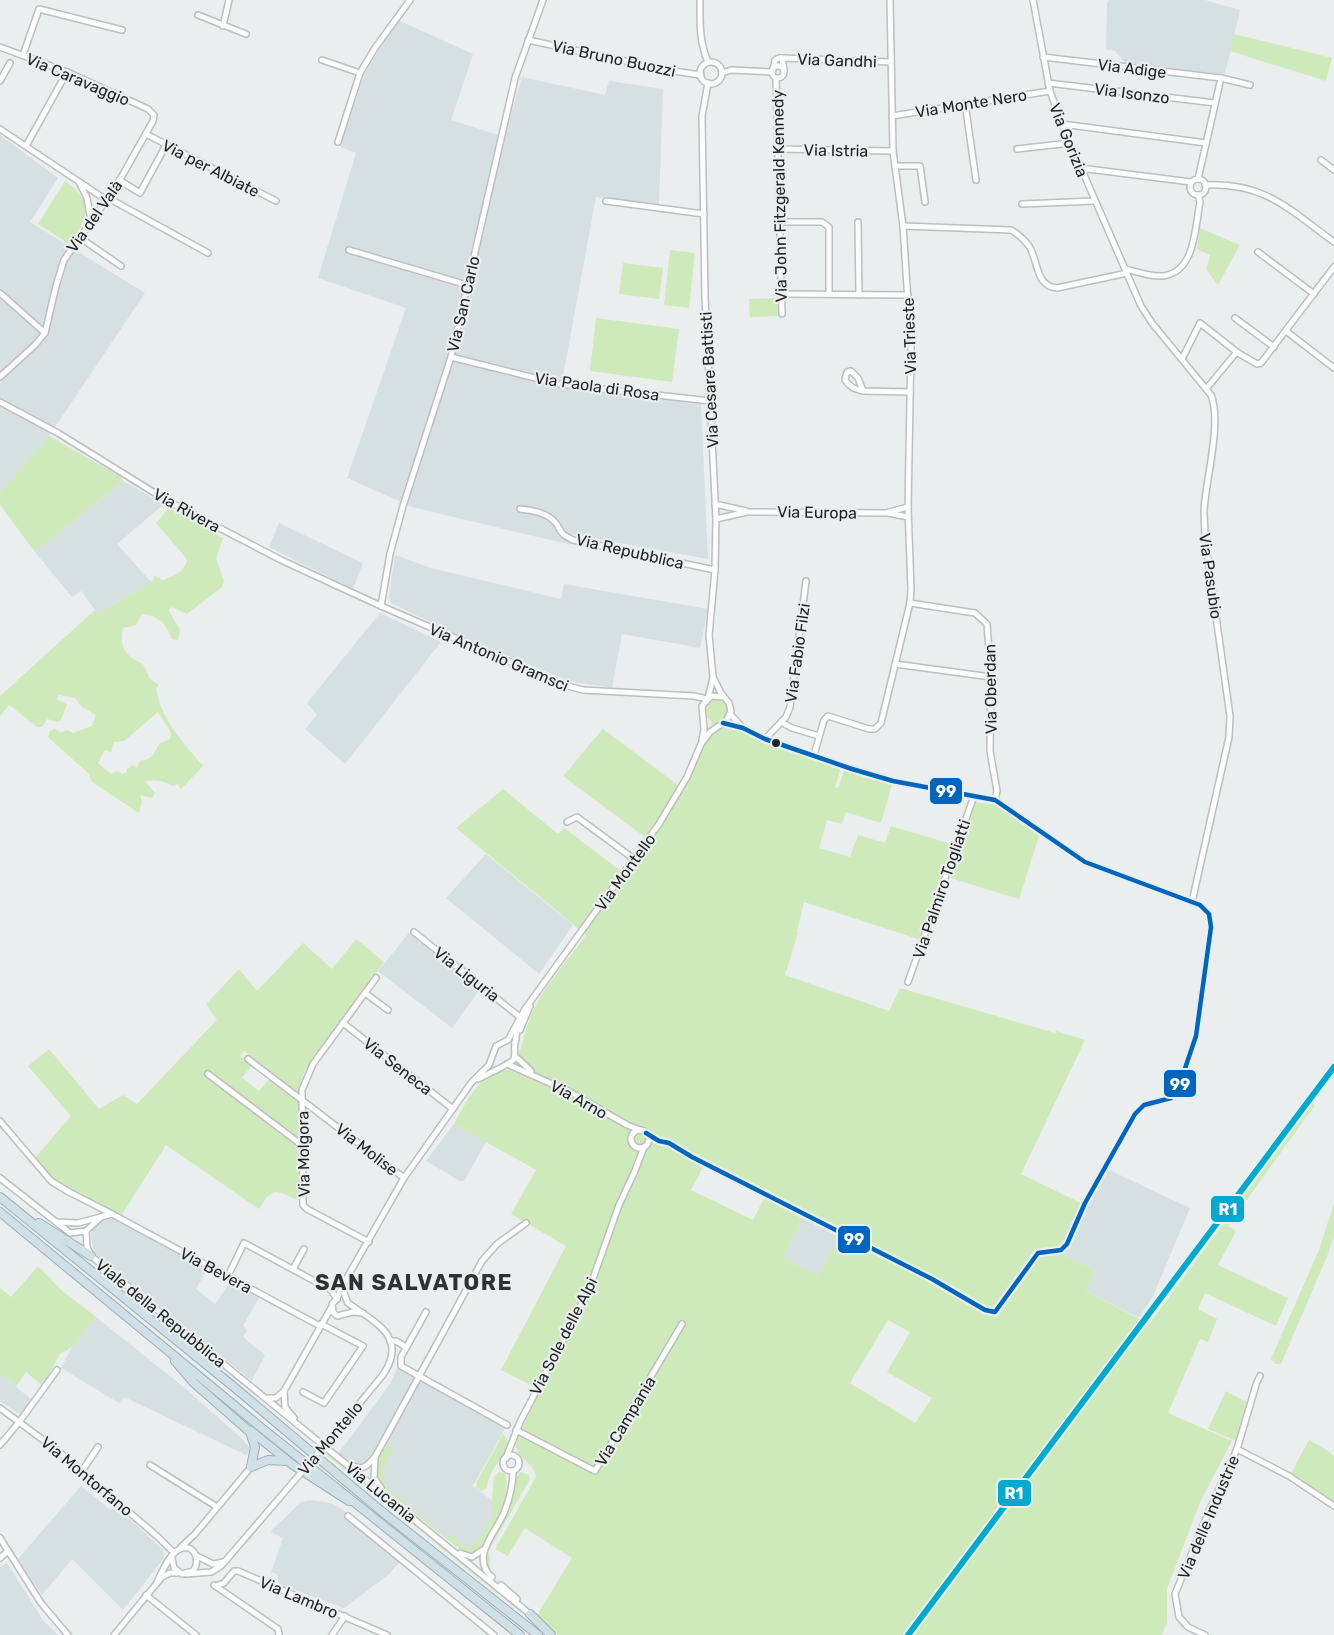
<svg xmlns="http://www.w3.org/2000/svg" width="1334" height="1635" font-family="Rubik,sans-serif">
<rect width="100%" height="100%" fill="#eaeeee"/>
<g fill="#d7e0e1">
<polygon points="1109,0 1205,0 1240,10 1225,74 1126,64 1115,51 1106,49 1107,3"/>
<polygon points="398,20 473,54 451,120 498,135 505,135 522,77 605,95 609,81 663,89 659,204 596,197 561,387 701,404 708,559 570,534 571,545 412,507 347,478 406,308 318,278 356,153 340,147 365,73"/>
<polygon points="0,135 58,178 30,222 145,293 49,436 0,492"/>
<polygon points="123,481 164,504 117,544 151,582 98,614 81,591 72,597 35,552"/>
<polygon points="279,523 363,563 353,589 269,547"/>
<polygon points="395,555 431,568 561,599 564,584 708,609 700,648 622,634 612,688 569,681 451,632 391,603 389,596"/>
<polygon points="380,613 441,642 345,764 305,729 317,715 307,703"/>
<polygon points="486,854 573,925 539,974 446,898"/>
<polygon points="409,933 481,988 452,1028 378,971"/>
<polygon points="454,1124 486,1142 464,1181 460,1181 426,1161"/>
<polygon points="1107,1169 1190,1208 1153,1296 1139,1318 1086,1291 1095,1270 1067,1257 1063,1251 1069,1246 1087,1204"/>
<polygon points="113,1217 208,1268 196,1289 215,1304 231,1281 260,1296 243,1326 247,1330 243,1337 265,1355 252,1381 94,1253 91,1237 93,1229 102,1220"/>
<polygon points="803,1217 838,1234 839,1237 818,1275 783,1258"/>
<polygon points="96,1317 186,1389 243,1440 251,1449 246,1455 124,1397 119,1403 61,1368 72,1347"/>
<polygon points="397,1368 506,1427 473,1486 494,1502 496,1510 473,1552 463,1550 382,1485 380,1459 374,1455 367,1464 357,1466 338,1454 390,1384"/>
<polygon points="0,1373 32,1400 24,1412 19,1414 0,1401"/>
<polygon points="81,1486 110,1510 116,1506 164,1551 164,1558 123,1610 72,1559 42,1595 18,1559"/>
<polygon points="309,1500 331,1503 342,1509 347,1513 345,1517 400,1562 388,1575 344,1608 282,1585 278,1582 277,1574 271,1572 283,1538 270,1532 301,1502"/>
<polygon points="7,1563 43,1620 58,1635 0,1635 0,1567"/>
</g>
<g fill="#ceeaba" fill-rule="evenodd">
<polygon points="1234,34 1332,58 1326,81 1230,51"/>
<path d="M65 181C95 202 87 218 70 245L38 224Z"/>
<polygon points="1200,228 1240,245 1218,285 1206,269 1210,255 1197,249"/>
<polygon points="670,250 695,253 689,308 664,305"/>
<polygon points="623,263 663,268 659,299 619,294"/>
<polygon points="778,298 778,316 750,317 749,299"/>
<polygon points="596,318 679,329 672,382 590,371"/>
<polygon points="49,436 121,477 123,481 35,552 0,505 0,492"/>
<path d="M169 508 223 538 216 559 224 581 222 587 187 614 171 607 169 611 180 630 178 640 172 639C167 624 157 615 142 614L136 625 123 628C119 648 125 656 143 664L150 679 159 685 156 689C162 721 183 742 203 766L181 789 177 784 172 786C165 781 153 779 145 781L155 793 152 798 140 795 142 803 139 813 92 782 89 774 48 737 50 731 55 729 60 733 67 730 73 733 92 726 96 715 82 707 75 698 59 695 56 699 67 704 61 720 57 722 47 719 42 727H37L9 705 0 716V696L95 610 98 614 151 582 155 576 163 580C173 576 184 573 187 561L183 554 156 523ZM158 712 171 733 170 739 160 743C152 754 156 758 140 761L137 768 132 765 127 769V772L123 774 116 771 111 774 98 763 105 750 111 752 114 742 124 741Z"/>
<path d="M718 699 726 704 728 710 724 719 717 723 841 768 835 787 838 788 845 768 890 782 892 784 881 823 846 812 842 824 827 820 819 848 850 857 858 835 885 843 891 826 958 846 973 802 999 805 1040 833 1019 899 944 876 921 940 804 902 797 931 798 933 785 975 889 1011 900 988 1055 1033 1056 1031 1085 1040 1021 1174 1085 1205 1062 1250 1067 1257 1095 1270 1086 1291 1149 1324 1312 1104 1315 1105 1228 1226 1236 1231 1218 1265 1288 1298 1276 1326 1205 1293 1198 1309 1217 1319 1208 1342 1200 1339 1168 1413 1232 1441 1201 1500 1167 1589V1622L1162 1635H558L537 1615 572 1558 525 1528 508 1556 495 1549 536 1477C533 1457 510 1462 518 1433L553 1447 524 1431 522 1428 540 1390 501 1370 566 1246 511 1214 536 1170 454 1124C465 1104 483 1067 510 1070 524 1051 523 1030 534 1009 547 983 569 959 586 935L456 828 503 789 558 834 564 828 629 877 653 843 563 776 603 729 675 783 683 791 712 722 706 717 705 707 711 700ZM704 1165 765 1196 753 1220 691 1190ZM803 1217 838 1234 839 1237 818 1275 783 1258ZM888 1320 910 1332 887 1372 932 1398 915 1423 850 1383Z"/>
<polygon points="356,939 384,962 305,1070 298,1090 296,1091 244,1051 240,1056 252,1065 242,1078 259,1091 270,1078 298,1099 299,1199 297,1200 282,1193 274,1192 267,1197 259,1209 166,1145 121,1216 53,1179 34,1159 71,1116 28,1066 49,1049 99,1109 123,1095 137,1104 217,1020 206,1004 239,969 257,991 303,943 332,969"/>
<polygon points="1334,1203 1334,1236 1328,1254 1281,1364 1276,1364 1271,1359 1319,1250"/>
<polygon points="38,1266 61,1290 96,1317 72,1347 60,1354 43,1386 26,1372 16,1386 0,1373 0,1288 11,1297"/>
<polygon points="1226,1391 1248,1403 1236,1441 1208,1429"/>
<path d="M503 1434 507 1439C508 1459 489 1465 487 1488L481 1491 476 1488 477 1481Z"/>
<polygon points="1309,1440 1327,1450 1334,1456 1334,1504 1290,1475"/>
<path d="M389 1445 396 1450V1452L392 1451 381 1472 384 1474 383 1477 387 1483 385 1486 448 1538 451 1535 467 1548H470L474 1542 477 1543 495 1511 491 1508 494 1477 499 1472 505 1474C513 1496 491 1545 471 1555L462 1551 385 1490C373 1475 374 1457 389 1445Z"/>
<polygon points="326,1450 495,1586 529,1617 528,1618 324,1453"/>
<path d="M521 1472 529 1475V1481L488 1552 490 1558V1573L485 1565C487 1543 502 1528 510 1508 514 1496 511 1480 521 1472Z"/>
</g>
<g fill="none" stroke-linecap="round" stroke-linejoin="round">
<g stroke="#bcbfbf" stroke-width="8">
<g id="minor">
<path d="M700 0C700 23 699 41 708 62"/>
<path d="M1033 0 1050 91 1062 124 1141 306 1152 323 1211 395C1222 422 1206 479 1204 510 1204 520 1205 529 1205 538L1230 716 1229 737 1192 902"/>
<polyline points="198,15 246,34"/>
<polyline points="223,26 229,0"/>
<polyline points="528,40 666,70 701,75"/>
<polyline points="0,47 67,72 148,109 154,115 153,121 117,185 64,260 56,286 45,333 35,345 0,377"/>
<polyline points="23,55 39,9 122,30"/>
<polyline points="1043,57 1221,78 1250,85"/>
<polyline points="782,58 891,62"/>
<polyline points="322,60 360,73"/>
<circle cx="711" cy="73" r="11"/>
<circle cx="778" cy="72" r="6"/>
<polyline points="773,70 775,60 779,58 782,58 784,70"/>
<polyline points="722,73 731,70 772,72"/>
<polyline points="776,78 782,314"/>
<polyline points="0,81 10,63"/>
<polyline points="1048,83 1215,103"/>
<polyline points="965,103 976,180"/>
<polyline points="892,116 1050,91"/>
<polyline points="1062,124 1206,143"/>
<polyline points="0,129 105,199 110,199 208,253"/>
<polyline points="146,134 276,201"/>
<polyline points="338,142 360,73 375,48 410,0"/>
<polyline points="26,146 67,72"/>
<polyline points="778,149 893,151"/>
<polyline points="1017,149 1070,143"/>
<polyline points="1321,160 1334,170"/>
<polyline points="895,166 920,166 925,202"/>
<polyline points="1080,168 1191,182"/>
<polyline points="1198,179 1221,78"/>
<circle cx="1198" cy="187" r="8"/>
<polyline points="119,180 140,193 166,145"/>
<polyline points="79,182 87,198 91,221"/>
<path d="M1205 185C1265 182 1290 210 1334 242"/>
<polyline points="606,201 704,214"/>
<polyline points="1022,204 1095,201"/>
<polyline points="779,222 822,222 829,227 829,294"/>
<polyline points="858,222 859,295"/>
<path d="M903 226 1011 230C1018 234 1024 239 1029 246 1039 262 1035 286 1057 288L1127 273"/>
<polyline points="79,237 121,266"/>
<polyline points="349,250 467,285"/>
<polyline points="1258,252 1314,294"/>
<path d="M1126 269C1137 272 1151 277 1163 276 1196 272 1195 226 1200 202L1198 195"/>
<polyline points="0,293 45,333"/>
<polyline points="781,294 908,295"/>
<polyline points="1235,318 1274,347"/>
<polyline points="1286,331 1334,368"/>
<polyline points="451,357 559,384 710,401"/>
<polyline points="1182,359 1200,323 1238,353 1257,364 1261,363 1334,267"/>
<polyline points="1206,389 1235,354 1238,353"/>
<path d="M863 391C854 389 850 387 845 380L847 372 851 371 858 378 863 391 910 392"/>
<polyline points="0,402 58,433 166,500 281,560 381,606 564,685 583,690 694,696 707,699"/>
<polyline points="715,504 746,511"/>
<path d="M520 509C530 510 545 512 553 520 564 531 555 531 573 540L715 570"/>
<polyline points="889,512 908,507"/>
<polyline points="716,519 747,512 888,513 908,517"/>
<polyline points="910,603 975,613 987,624 991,677 990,751 997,791 995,800"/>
<polyline points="381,606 390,554 403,506 451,357 515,78 543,0"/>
<polyline points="895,664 991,677"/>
<polyline points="708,698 713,678"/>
<polyline points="730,714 742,727"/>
<polyline points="781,722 792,728 819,736"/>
<polyline points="765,739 786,717 790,707 806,581"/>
<polyline points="702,740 704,729 702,706 711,696 723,697"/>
<polyline points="814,755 824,720 828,716 869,729 875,729 881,723 910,603 911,589 908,507 911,347 903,226 893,151 890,0"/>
<polyline points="567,822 577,817 634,859"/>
<polyline points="414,932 521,1018"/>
<polyline points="908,982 974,796"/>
<polyline points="365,993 388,1010"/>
<polyline points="343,1023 453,1109"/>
<polyline points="520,1030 530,1006"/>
<polyline points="515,1042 518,1026"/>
<polyline points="515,1056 531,1071"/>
<polyline points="248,1059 404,1178"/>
<polyline points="507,1064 570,1092 627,1125 640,1130"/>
<polyline points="208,1074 303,1146"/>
<path d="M478 1079C485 1075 511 1064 514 1059 516 1053 513 1046 516 1039"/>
<polyline points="0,1121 51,1181 69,1192 112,1214 320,1326"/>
<circle cx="640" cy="1139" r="9"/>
<polyline points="646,1133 659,1141 669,1143 692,1157 932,1279 985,1310 995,1312 1038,1253 1061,1250 1067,1244 1085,1203 1135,1114 1144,1105 1171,1098 1178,1089 1196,1036 1211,927 1209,914 1200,905 1085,862 995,800 893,781 852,769 765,739 743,728 723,723"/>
<polyline points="0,1178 70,1233 86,1231 101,1217"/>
<polyline points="56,1222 78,1223 112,1214"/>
<polyline points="86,1231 87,1247 91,1256 530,1614"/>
<polyline points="369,1242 307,1209 303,1205 302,1090 313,1064 376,978"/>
<polyline points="293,1269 304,1249"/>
<polyline points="228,1276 244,1243 331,1290 337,1299"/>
<polyline points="344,1286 344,1293 347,1301"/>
<polyline points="426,1312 401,1357 401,1366 507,1425"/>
<polyline points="363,1313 353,1312 337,1316 333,1312 332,1304 337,1299 341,1288 404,1178 471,1083 489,1065 496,1046 508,1040 525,1009 659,824 687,777 701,744 710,732 726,721 731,711 729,703 721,693 713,677 709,635 715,570 716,519 705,297 702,116 708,83"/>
<polyline points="390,1341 396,1341 406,1347"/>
<polyline points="1257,1382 1260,1376"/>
<polyline points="284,1392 285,1407 294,1418"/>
<polyline points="303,1392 324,1403 363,1346 321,1324"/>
<polyline points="267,1398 276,1398 284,1391 331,1308"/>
<polyline points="0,1408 58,1451 158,1537 174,1553"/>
<polyline points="516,1430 595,1471 682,1324"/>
<path d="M330 1439 382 1376C410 1337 374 1322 348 1303"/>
<polyline points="0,1445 20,1421 57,1370"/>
<polyline points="1237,1449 1289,1476 1334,1506"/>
<circle cx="511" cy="1463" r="8"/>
<polyline points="375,1458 374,1478 381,1488"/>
<polyline points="506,1458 520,1422 589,1290 619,1205 634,1173 644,1147"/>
<polyline points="150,1465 217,1507"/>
<path d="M352 1465C362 1472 368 1465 375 1457L482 1261 497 1244 526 1223"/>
<polyline points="82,1471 98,1447"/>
<polyline points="348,1516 494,1635"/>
<polyline points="0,1538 41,1603 68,1635"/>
<polyline points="181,1547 195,1534 251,1467"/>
<polyline points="460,1553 472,1557 484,1549"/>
<polyline points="197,1556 213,1564 223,1562"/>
<polyline points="0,1558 8,1551"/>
<polyline points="186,1574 211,1572 221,1566 294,1481"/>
<path d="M492 1577C470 1558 495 1533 504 1513 509 1500 513 1485 513 1471"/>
<path d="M157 1582C162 1572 169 1555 178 1550 193 1541 202 1560 193 1571L182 1574 174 1568 172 1558"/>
<polyline points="214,1585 278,1629 279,1635"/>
<polyline points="501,1585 517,1599"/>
<polyline points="215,1586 224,1583 234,1571 238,1571 387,1635"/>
<polyline points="146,1595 196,1635"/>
<polyline points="114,1635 162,1577 170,1573 177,1573"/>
<polyline points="332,1635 345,1616"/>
<polyline points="1205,1635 1188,1627 1179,1617 1175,1594 1207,1516 1237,1449 1256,1385"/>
</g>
</g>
<g stroke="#9eafb6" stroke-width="10">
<g id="highway">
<polyline points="0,1197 234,1387 380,1510 538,1635"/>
<polyline points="0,1212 258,1425 520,1635"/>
<polyline points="39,1223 91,1256"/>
<polyline points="175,1361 194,1383 250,1432 255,1447 251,1467"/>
<polyline points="251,1431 293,1465 349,1501"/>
<polyline points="251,1467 268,1460 287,1461"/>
<polyline points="530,1614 551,1635"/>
</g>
</g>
<use href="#minor" stroke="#fcfcfc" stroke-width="5"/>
<use href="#highway" stroke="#d0e0e7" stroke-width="8"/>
<g stroke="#bcbfbf" stroke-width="8" stroke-linecap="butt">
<polyline id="minor-bridge" points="294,1481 330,1439"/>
</g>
<use href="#minor-bridge" stroke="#fcfcfc" stroke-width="5"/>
<g stroke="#e9efef" stroke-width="9">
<polyline id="bus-1" points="646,1133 659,1141 669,1143 692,1157 932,1279 985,1310 995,1312 1038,1253 1061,1250 1067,1244 1085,1203 1135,1114 1144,1105 1171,1098 1178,1089 1196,1036 1211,927 1209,914 1200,905 1085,862 995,800 893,781 852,769 765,739 743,728 723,723"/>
</g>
<use href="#bus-1" stroke="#0065bd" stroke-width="4.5"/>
<g stroke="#e9efef" stroke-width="10">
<polyline id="rail-1" points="908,1635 1334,1067"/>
</g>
<use href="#rail-1" stroke="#00a9ce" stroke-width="6"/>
</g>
<circle fill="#232525" stroke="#e9efef" stroke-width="2" cx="776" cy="743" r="5"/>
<g text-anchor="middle" stroke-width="4.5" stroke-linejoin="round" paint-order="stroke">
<g font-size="16" fill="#232525" stroke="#e9efef">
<text transform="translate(614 58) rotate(12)" y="6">Via Bruno Buozzi</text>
<text transform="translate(837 60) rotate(2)" y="6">Via Gandhi</text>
<text transform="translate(1132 68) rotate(7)" y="6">Via Adige</text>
<text transform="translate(78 79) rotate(23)" y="6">Via Caravaggio</text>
<text transform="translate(1132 93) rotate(7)" y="6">Via Isonzo</text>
<text transform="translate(971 103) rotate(-9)" y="6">Via Monte Nero</text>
<text transform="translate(1069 140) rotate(68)" y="6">Via Gorizia</text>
<text transform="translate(836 150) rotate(1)" y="6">Via Istria</text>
<text transform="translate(211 168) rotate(27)" y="6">Via per Albiate</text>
<text transform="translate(779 196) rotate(-91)" y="6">Via John Fitzgerald Kennedy</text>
<text transform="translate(94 216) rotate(-55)" y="6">Via del Valà</text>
<text transform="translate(463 304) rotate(-77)" y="6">Via San Carlo</text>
<text transform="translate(909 336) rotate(-92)" y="6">Via Trieste</text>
<text transform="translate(709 380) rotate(-93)" y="6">Via Cesare Battisti</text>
<text transform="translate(597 386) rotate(8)" y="6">Via Paola di Rosa</text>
<text transform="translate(187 510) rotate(29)" y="6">Via Rivera</text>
<text transform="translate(817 512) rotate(1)" y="6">Via Europa</text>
<text transform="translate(630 551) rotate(13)" y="6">Via Repubblica</text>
<text transform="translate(1211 576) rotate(82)" y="6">Via Pasubio</text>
<text transform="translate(797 653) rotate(-82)" y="6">Via Fabio Filzi</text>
<text transform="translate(499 657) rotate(23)" y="6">Via Antonio Gramsci</text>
<text transform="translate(990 689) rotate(-91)" y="6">Via Oberdan</text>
<text transform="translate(625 872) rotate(-54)" y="6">Via Montello</text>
<text transform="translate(941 889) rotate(-71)" y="6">Via Palmiro Togliatti</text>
<text transform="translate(467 974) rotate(38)" y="6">Via Liguria</text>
<text transform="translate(398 1066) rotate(38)" y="6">Via Seneca</text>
<text transform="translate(579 1099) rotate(29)" y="6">Via Arno</text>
<text transform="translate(367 1149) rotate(38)" y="6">Via Molise</text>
<text transform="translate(303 1154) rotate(-91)" y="6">Via Molgora</text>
<text transform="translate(216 1270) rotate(28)" y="6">Via Bevera</text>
<text transform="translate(161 1313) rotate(39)" y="6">Viale della Repubblica</text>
<text transform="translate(563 1336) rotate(-63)" y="6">Via Sole delle Alpi</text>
<text transform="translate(625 1421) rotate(-59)" y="6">Via Campania</text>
<text transform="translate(330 1438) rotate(-50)" y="6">Via Montello</text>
<text transform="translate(87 1476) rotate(40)" y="6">Via Montorfano</text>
<text transform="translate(381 1492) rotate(39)" y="6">Via Lucania</text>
<text transform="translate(1208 1517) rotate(-67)" y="6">Via delle Industrie</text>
<text transform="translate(299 1597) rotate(23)" y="6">Via Lambro</text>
</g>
<g font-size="22" font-weight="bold" letter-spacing="1.5" fill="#2d3232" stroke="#e9efef">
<text x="414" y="1290">SAN SALVATORE</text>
</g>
</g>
<g stroke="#e9efef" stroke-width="2">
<rect x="929" y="777" width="34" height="28" rx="6" fill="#0065bd"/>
<rect x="1163" y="1069" width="34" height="29" rx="6" fill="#0065bd"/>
<rect x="1210" y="1195" width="35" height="28" rx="6" fill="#00a9ce"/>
<rect x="837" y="1225" width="34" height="29" rx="6" fill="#0065bd"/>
<rect x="997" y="1479" width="35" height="28" rx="6" fill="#00a9ce"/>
</g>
<g font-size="16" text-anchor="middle" font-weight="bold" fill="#fff">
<text x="946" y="797">99</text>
<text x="1180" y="1090">99</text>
<text x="1228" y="1215">R1</text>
<text x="854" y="1245">99</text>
<text x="1014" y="1499">R1</text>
</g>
</svg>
